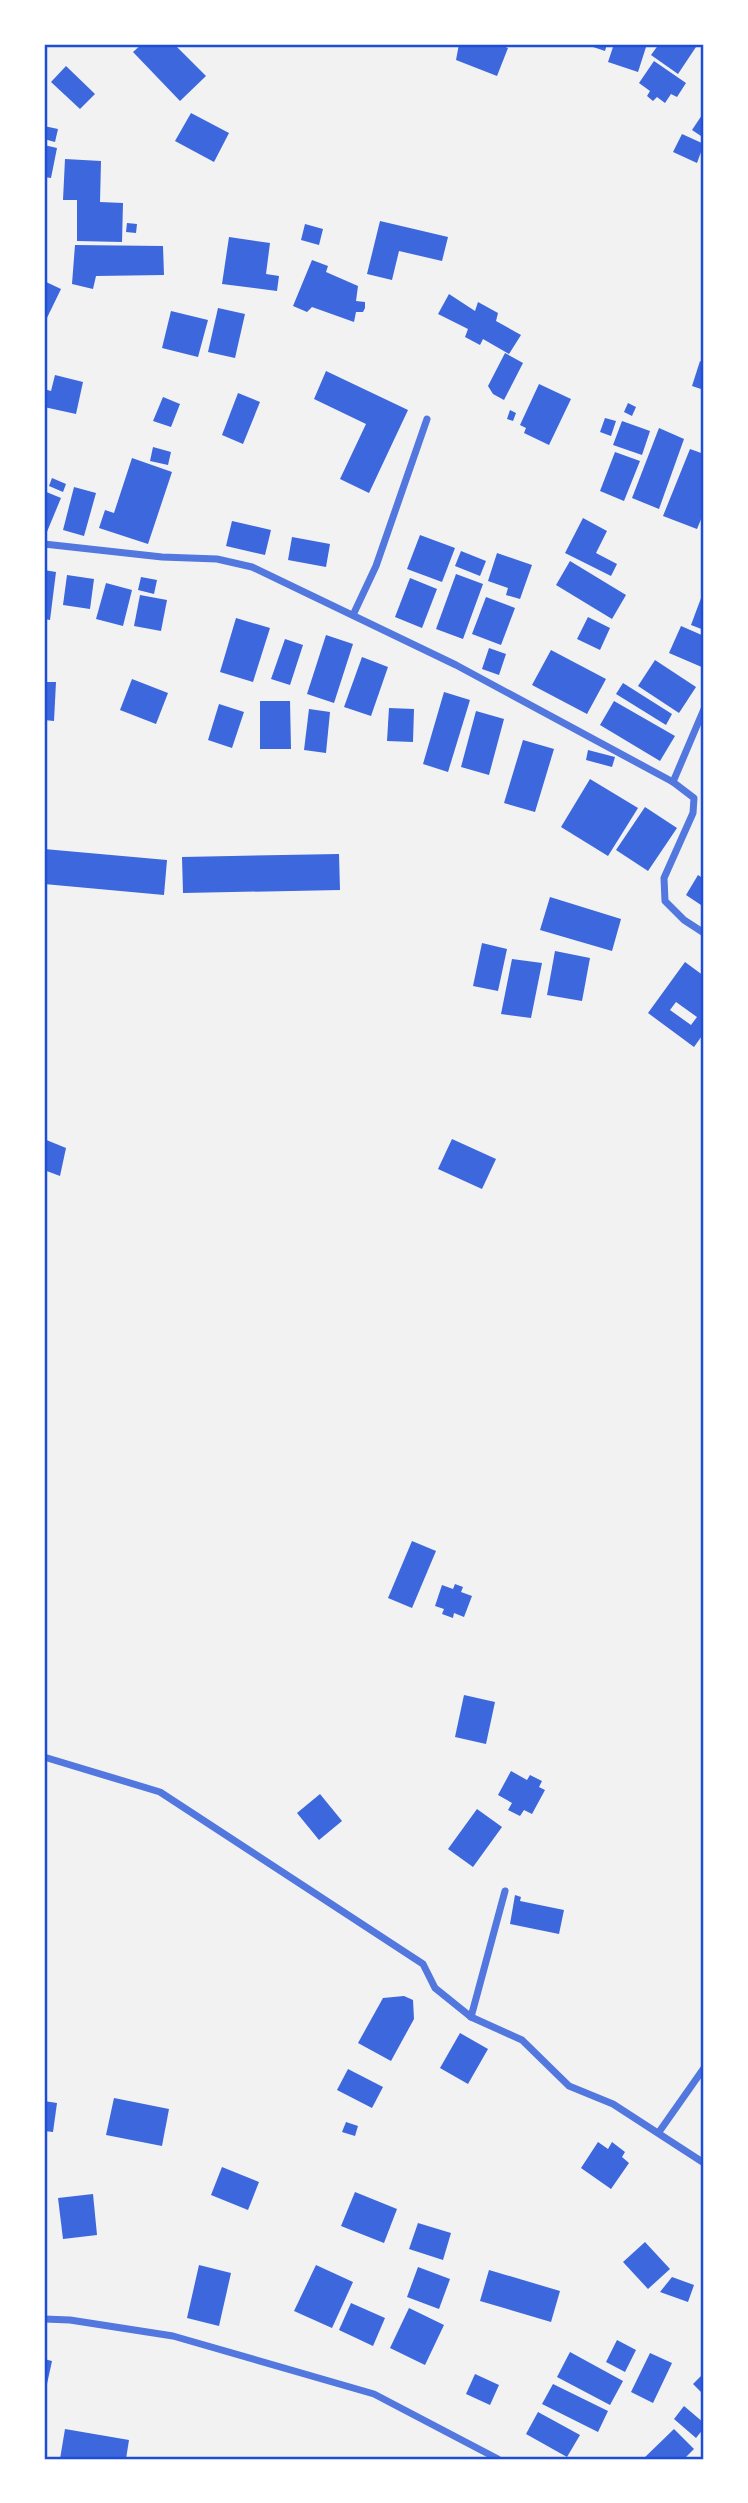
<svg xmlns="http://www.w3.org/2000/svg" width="748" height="2503" font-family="Cabin,sans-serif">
<rect width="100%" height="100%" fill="#f2f2f2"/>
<g fill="#3d67dc" fill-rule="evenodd">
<polygon points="142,44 174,44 206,76 180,101 133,52"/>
<polygon points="459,44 498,44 508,48 497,76 456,60"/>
<polygon points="584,44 607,44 605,51"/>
<polygon points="614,44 647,44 638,72 608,62"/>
<polygon points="659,44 698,44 678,74 651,55"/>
<polygon points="654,61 686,83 677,97 671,94 665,103 657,97 653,101 647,96 650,91 639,83"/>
<polygon points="66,66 95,94 80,109 51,82"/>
<polygon points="704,112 704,138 692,130"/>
<polygon points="191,113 229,133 214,162 175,141"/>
<polygon points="44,126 58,129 55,142 44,139"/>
<polygon points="682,134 704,144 697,163 673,152"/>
<polygon points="44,145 57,148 51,178 44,177"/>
<polygon points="65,159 101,161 100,202 123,203 122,242 77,241 77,200 63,200"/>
<polygon points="380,221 448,237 442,261 399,251 392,280 367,274"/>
<polygon points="127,223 137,224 136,233 126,232"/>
<polygon points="305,224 323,229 319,245 301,240"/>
<polygon points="229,237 270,243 266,274 279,276 277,291 222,284"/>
<polygon points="75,245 163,246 164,275 96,276 93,289 72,284"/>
<polygon points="312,260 328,266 326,272 358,286 356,301 365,302 365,308 363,312 356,312 354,322 312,307 307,312 293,306"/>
<polygon points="44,281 61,289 44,324"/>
<polygon points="449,294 475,311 478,302 498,313 496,321 521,335 509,354 483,339 480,345 465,337 468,329 438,314"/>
<polygon points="218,308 245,314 235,358 208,352"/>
<polygon points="171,311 208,320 198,357 162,348"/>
<polygon points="505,353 523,363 504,400 493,394 488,386"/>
<polygon points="700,361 704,363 704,390 692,386"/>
<polygon points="326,371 408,410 369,493 340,479 366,424 314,399"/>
<polygon points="55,375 83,382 76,414 44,407 44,389 51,391"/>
<polygon points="539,384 571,399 549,445 524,433 526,428 520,425"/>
<polygon points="238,393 260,402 243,444 222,435"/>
<polygon points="163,397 180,404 171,427 153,421"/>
<polygon points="628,403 636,407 632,416 624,412"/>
<polygon points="510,410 516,413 513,421 507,419"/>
<polygon points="605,418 616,421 611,436 600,432"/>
<polygon points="622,421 650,431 642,455 613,445"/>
<polygon points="659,428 684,439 659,509 632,498"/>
<polygon points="153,447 171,452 168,465 150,461"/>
<polygon points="690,449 704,454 704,512 697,529 663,516"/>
<polygon points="615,452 640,461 624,501 600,491"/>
<polygon points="132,458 172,472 148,544 99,528 105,510 114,513"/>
<polygon points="52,478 66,484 63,492 49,486"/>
<polygon points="74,487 96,493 84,536 63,530"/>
<polygon points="44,491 61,498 44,539"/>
<polygon points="583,518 607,531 596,553 617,564 611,576 565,553"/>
<polygon points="232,521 271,530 265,555 226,546"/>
<polygon points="420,535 455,548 442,582 407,569"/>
<polygon points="292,537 330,544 326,567 288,560"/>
<polygon points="461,551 486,561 480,576 455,566"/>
<polygon points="497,553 532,565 520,599 506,595 508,588 488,581"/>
<polygon points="570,561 626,595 612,619 556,585"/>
<polygon points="44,570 56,572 50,620 44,619"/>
<polygon points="456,574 483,584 463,639 436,629"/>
<polygon points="67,575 94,579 90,609 63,605"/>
<polygon points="141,577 157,580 154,594 138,590"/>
<polygon points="410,578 437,589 422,628 395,617"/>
<polygon points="106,583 132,590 123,626 96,619"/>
<polygon points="704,590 704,630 691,625"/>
<polygon points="140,595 167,600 161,631 134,626"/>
<polygon points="486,597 515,608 501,645 472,634"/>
<polygon points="588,617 610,628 600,650 577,639"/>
<polygon points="236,618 270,628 253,682 220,672"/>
<polygon points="681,626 704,636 704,668 669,653"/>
<polygon points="326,635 353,644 334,703 307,694"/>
<polygon points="285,639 303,645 290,685 271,679"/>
<polygon points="489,648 506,654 499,675 482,669"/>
<polygon points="551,650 606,679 587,714 532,685"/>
<polygon points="362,657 388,667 371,716 344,707"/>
<polygon points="655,660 696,687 679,713 638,686"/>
<polygon points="132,679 168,693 156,724 120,710"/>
<polygon points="44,682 56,682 54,721 44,720"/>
<polygon points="623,683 672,714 666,725 616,694"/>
<polygon points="444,692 470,700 448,772 423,764"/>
<polygon points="260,701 290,701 291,749 260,749"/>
<polygon points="614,701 675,736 660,761 600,725"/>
<polygon points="219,704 244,712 232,748 208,740"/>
<polygon points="389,708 414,709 413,742 387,741"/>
<polygon points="309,709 330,712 326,753 304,750"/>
<polygon points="476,711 504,719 489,775 461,767"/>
<polygon points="523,740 554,749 535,812 504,803"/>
<polygon points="588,750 615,757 612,767 586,760"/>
<polygon points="590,779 638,808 608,856 561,827"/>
<polygon points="645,807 677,828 648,871 616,850"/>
<polygon points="44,849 167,860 164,895 44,884"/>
<polygon points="339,854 340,890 183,893 182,857"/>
<polygon points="698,875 704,879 704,907 686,895"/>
<polygon points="550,897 621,919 612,951 540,930"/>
<polygon points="482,943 507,949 498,991 473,986"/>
<polygon points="555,951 590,958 582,1001 547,995"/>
<polygon points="512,959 542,963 531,1018 501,1014"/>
<path d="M685 962 704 976V1033L694 1047 648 1013ZM676 1002 697 1017 691 1025 670 1010Z"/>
<polygon points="44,1139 66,1148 60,1176 44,1170"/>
<polygon points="452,1139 496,1159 482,1189 438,1169"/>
<polygon points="412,1541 436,1551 412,1608 388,1598"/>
<polygon points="455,1584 463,1587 461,1592 472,1596 464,1617 454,1613 453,1618 442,1614 444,1609 435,1606 442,1585 453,1589"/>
<polygon points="464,1695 495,1702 486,1744 455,1737"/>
<polygon points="511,1771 527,1780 530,1775 542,1781 539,1787 545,1790 532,1814 524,1810 520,1816 508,1810 512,1803 498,1795"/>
<polygon points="320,1794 342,1821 319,1840 297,1813"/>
<polygon points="477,1809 502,1827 473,1867 448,1849"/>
<polygon points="515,1895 521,1897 520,1901 564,1910 559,1934 510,1924"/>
<polygon points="404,1996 413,2000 414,2019 391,2061 358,2043 383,1998"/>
<polygon points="460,2033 488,2049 468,2084 440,2068"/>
<polygon points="348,2069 383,2087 372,2108 337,2090"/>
<polygon points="114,2098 169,2109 162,2146 106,2135"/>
<polygon points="44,2101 57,2103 53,2132 44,2131"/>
<polygon points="346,2122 358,2126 355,2136 342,2132"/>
<polygon points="598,2142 608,2149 612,2142 625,2152 622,2157 629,2163 611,2189 581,2168"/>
<polygon points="222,2167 259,2182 248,2210 211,2195"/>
<polygon points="355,2192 397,2209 384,2243 341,2226"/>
<polygon points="93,2194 97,2235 63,2239 58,2198"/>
<polygon points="418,2223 451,2233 443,2260 409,2249"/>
<polygon points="645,2242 670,2269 648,2289 623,2262"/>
<polygon points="199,2265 231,2273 219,2326 187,2318"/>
<polygon points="316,2265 353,2282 332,2328 294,2311"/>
<polygon points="418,2267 450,2279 439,2309 407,2297"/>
<polygon points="489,2270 560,2291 551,2322 480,2301"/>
<polygon points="672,2277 694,2285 688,2302 660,2292"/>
<polygon points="351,2303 385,2318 373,2346 339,2330"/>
<polygon points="409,2308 444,2325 425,2365 390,2348"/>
<polygon points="617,2340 636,2350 625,2372 606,2362"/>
<polygon points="570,2352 623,2381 610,2405 557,2377"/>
<polygon points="650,2353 672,2363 653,2403 631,2392"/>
<polygon points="44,2359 52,2361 45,2393 44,2393"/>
<polygon points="704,2373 704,2395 693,2384"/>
<polygon points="475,2374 499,2385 490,2405 466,2394"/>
<polygon points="553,2384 608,2411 598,2432 542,2404"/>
<polygon points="684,2406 704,2423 704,2428 696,2438 674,2419"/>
<polygon points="538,2412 580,2435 567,2457 526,2434"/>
<polygon points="65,2429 129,2440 126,2459 60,2459"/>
<polygon points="674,2429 694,2449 684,2459 643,2459"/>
</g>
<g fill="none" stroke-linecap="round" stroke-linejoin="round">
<g stroke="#5277de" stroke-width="7">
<polyline points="44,544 162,557 217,559 252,567 456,665 673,782 694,798 693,813 664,878 665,901 684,920 704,933"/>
<polyline points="353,615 376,566 427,419"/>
<polyline points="673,782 704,709"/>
<polyline points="44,1757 160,1792 423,1964 435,1988 471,2017 522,2040 569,2086 613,2104 704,2163"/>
<polyline points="471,2017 505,1891"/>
<polyline points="659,2132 704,2068"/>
<polyline points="44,2319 70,2320 173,2336 374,2394 498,2459"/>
</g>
</g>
<rect width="748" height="2503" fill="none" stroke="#ffffff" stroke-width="91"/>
<rect x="46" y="46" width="656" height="2412" fill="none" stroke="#1d4ed8" stroke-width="2.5"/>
</svg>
